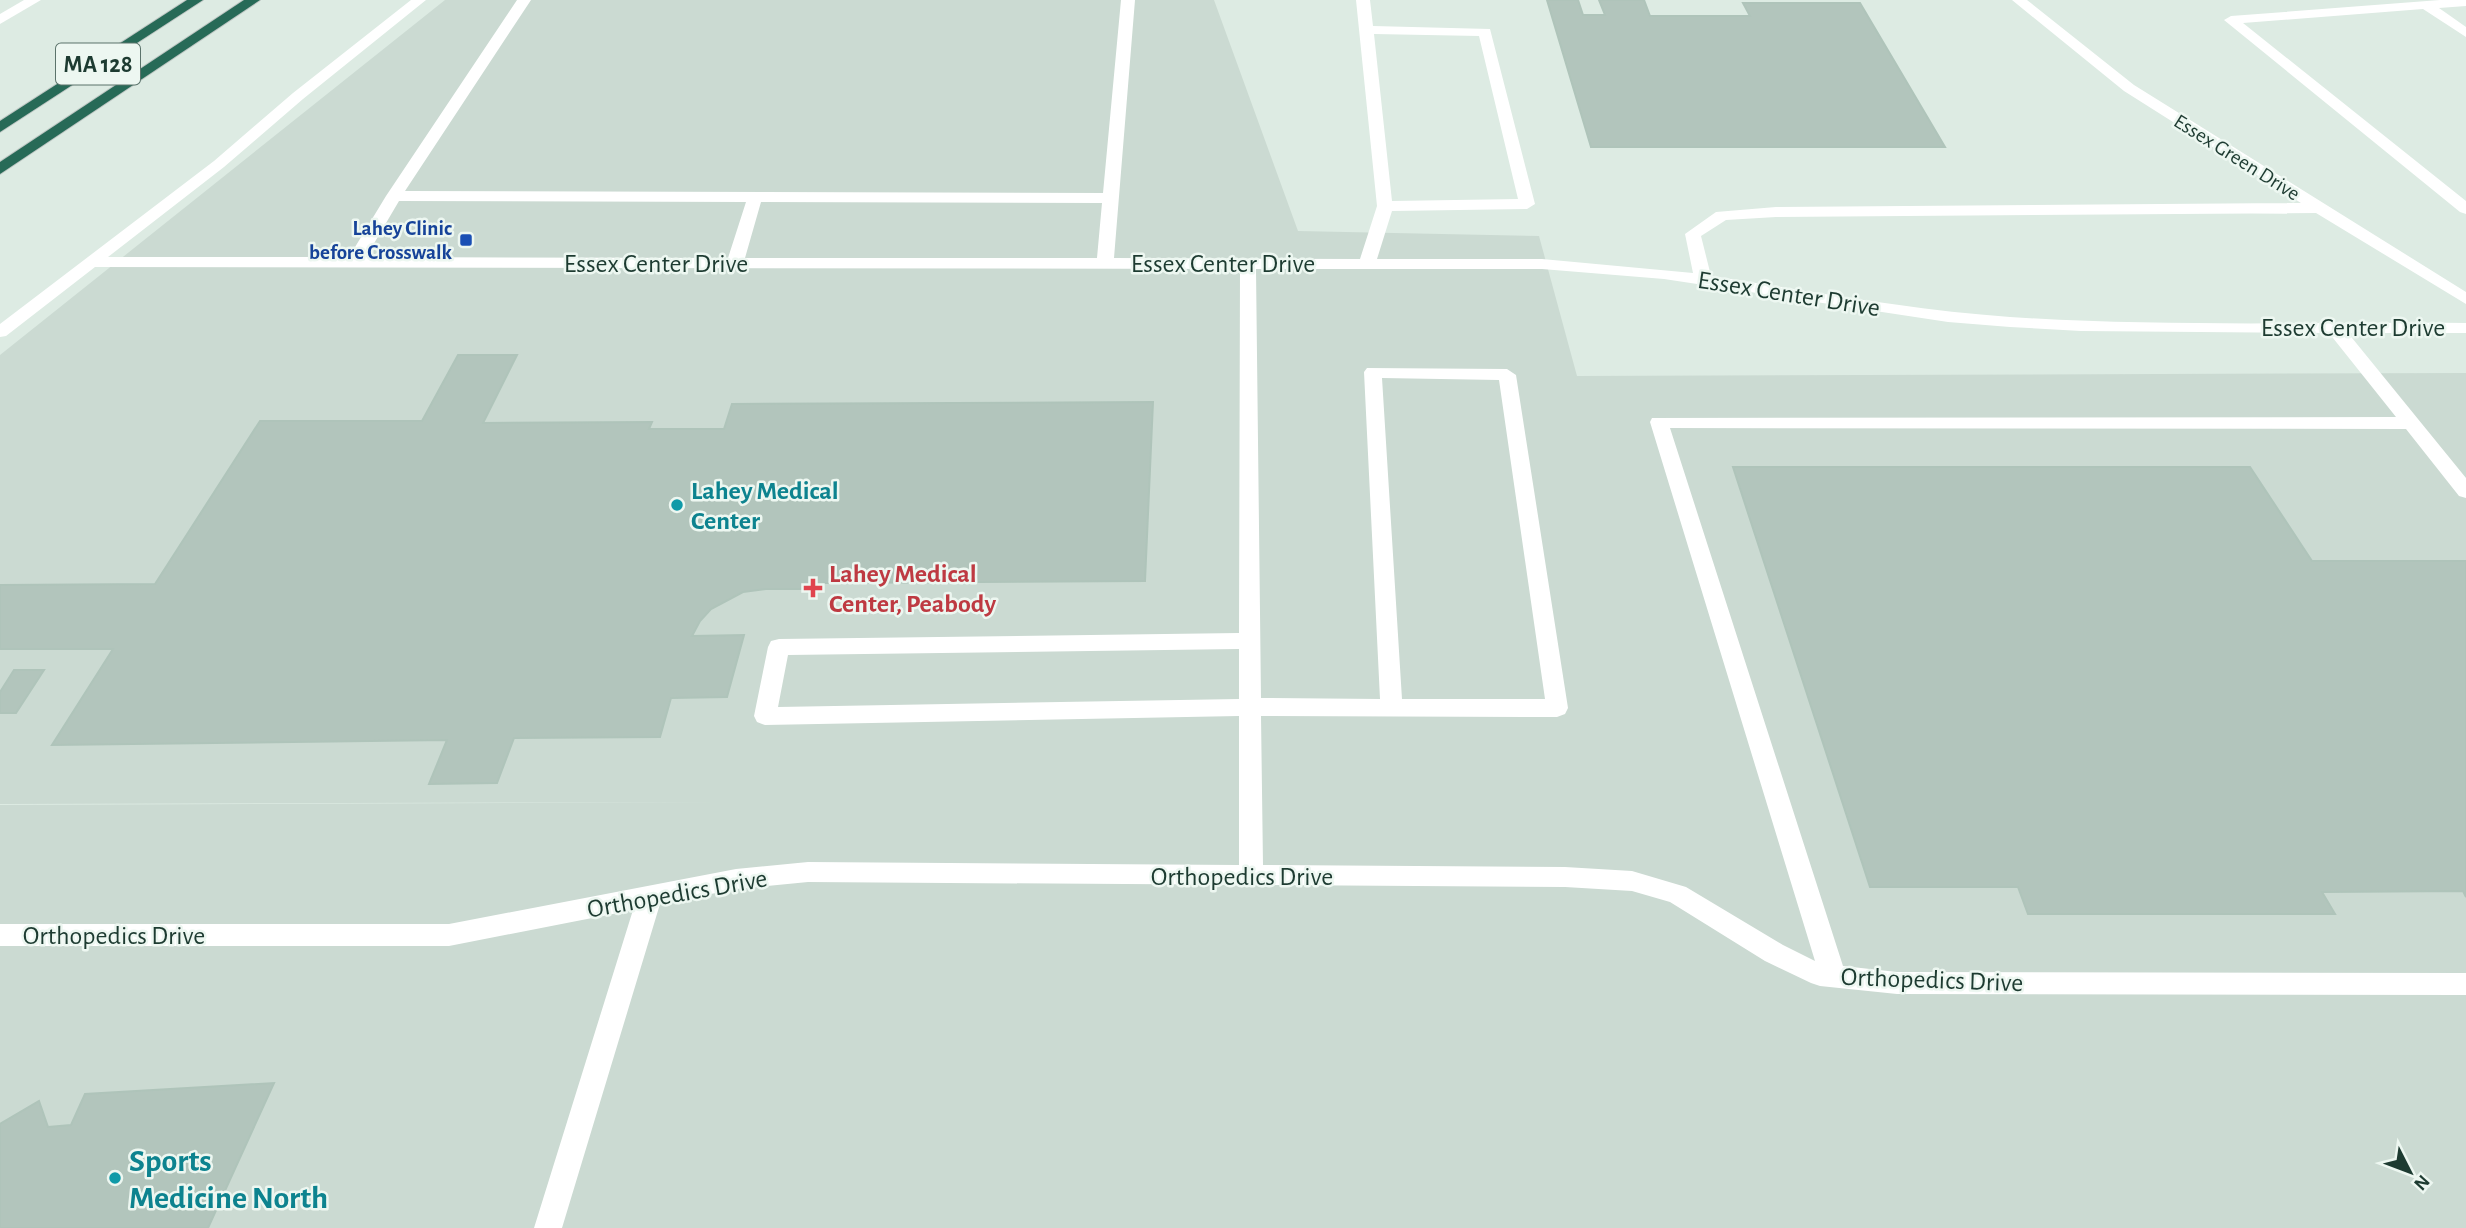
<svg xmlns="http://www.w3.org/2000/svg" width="2466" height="1228" font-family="'Alegreya Sans',sans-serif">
<rect width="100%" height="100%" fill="#ddebe3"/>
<polygon fill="#cbdad2" points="445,0 1214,0 1298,231 1539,236 1577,376 2466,373 2466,1228 0,1228 0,805 726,802 0,804 0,355"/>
<g fill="#b2c5bc" stroke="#afc4ba" stroke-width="2">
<polygon points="1547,0 1578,0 1583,15 1605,15 1599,0 1644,0 1650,16 1750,16 1743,3 1860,3 1945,147 1591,147"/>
<polygon points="458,355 517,355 483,423 652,422 649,429 724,429 732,404 1153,402 1145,581 824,583 822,589 766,589 743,592 711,609 700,621 692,636 744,635 727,697 671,698 660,737 514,738 497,783 429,784 447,740 52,745 113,649 0,649 0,585 155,584 260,421 422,421"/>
<polygon points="1733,467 2250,467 2312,561 2466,561 2466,897 2463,891 2322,892 2335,914 2028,914 2018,887 1870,887"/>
<polygon points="14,670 44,670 16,713 0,713 0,692"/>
<polygon points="274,1083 208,1228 0,1228 0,1124 39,1101 48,1127 71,1125 85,1094"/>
</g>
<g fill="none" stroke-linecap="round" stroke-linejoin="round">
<g stroke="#c0c8c5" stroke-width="2">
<g id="highway">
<polygon points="187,0 203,0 0,132 0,121"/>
<polygon points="244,0 260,0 0,174 0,162"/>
</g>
</g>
<g fill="#fff" fill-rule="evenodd">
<polygon points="24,0 41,0 0,24 0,14"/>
<path d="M411 0H426L303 99 224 167 108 257H349L386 196 517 0H531L405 191 1103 193 1121 0H1135L1114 258 1360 259 1377 206 1356 0H1370L1373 26 1490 29 1535 204 1527 209 1392 211 1377 259H1542L1693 273 1685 234 1716 212 1776 207 2301 203 2124 91 2012 0H2027L2134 85 2466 292V304L2316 213 1776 217 1726 220 1701 236 1711 276C1810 291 1910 310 2010 317 2161 327 2314 322 2466 323V333H2348L2466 478V498L2459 496 2406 429 1670 428 1843 966 1897 972 2466 973V995L1897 994 1820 986 1811 983 1765 961 1670 902 1632 891 1565 887 808 882 736 889 660 904 562 1228H534L633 910 449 946H0V924H449L736 869 808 862 1239 865V716L765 725 757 722 754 716 768 647 771 641 779 639 1239 633 1240 269 95 267 6 336 0 337V324L214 161 293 93ZM1374 34 1479 36 1518 199 1392 201ZM399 201 746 202 728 258 366 257ZM761 202 1102 203 1097 258H745ZM1256 269H1542L1664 279 1948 322 2010 327 2081 331 2329 333 2396 417 1652 418 1650 422 1815 961 1783 945 1686 887 1632 871 1565 867 1263 865 1261 716 1557 717 1565 714 1568 708 1516 375 1507 369 1367 368 1364 372 1380 699 1261 698ZM1382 378 1499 380 1545 699H1402ZM1239 649V699L778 707 788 655Z"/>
<polygon points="2440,0 2466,0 2466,6 2439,8 2466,27 2466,37 2423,9 2243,23 2466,201 2466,214 2460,212 2224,20 2231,16"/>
</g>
<use href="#highway" fill="#276a57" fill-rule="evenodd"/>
</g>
<rect fill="#1a4fb4" stroke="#edf7f1" stroke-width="2.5" x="459" y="233" width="14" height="14" rx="3.5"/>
<g fill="#0f9aa8" stroke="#edf7f1" stroke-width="2.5">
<circle cx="677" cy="505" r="7"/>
<circle cx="115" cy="1178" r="7"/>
</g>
<path fill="#e0444e" stroke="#edf7f1" stroke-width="2.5" d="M809.5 577.5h7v7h7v7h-7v7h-7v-7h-7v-7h7z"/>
<g text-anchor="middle" stroke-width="5" stroke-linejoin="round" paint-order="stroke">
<g font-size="21" fill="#1d3b31" stroke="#edf7f1">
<text transform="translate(2237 157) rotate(32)" y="7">Essex Green Drive</text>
</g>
<g font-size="21" font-weight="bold" fill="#164399" stroke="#edf7f1" text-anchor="end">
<text x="452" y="235">Lahey Clinic<tspan x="452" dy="24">before Crosswalk</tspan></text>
</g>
<rect fill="#edf7f1" stroke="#5b736b" stroke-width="2" x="56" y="43.5" width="84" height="41" rx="5"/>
<g font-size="24" font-weight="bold" fill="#1d3b31">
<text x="98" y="72">MA 128</text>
</g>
<g font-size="26" fill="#1d3b31" stroke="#edf7f1">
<text x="656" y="272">Essex Center Drive</text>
<text x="1223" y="272">Essex Center Drive</text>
<text transform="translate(1789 293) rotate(9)" y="9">Essex Center Drive</text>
<text x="2353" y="336">Essex Center Drive</text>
<text x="1242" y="885">Orthopedics Drive</text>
<text transform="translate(677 893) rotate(-10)" y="9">Orthopedics Drive</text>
<text x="114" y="944">Orthopedics Drive</text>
<text transform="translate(1932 979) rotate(2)" y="9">Orthopedics Drive</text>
</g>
<g font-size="26" font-weight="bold" fill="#0d838f" stroke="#edf7f1" text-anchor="start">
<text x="691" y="499">Lahey Medical<tspan x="691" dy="30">Center</tspan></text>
</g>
<g font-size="26" font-weight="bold" fill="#be3a42" stroke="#edf7f1" text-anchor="start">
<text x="829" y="582">Lahey Medical<tspan x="829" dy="30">Center, Peabody</tspan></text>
</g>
<g font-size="32" font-weight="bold" fill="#0d838f" stroke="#edf7f1" text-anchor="start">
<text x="129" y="1171">Sports<tspan x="129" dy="37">Medicine North</tspan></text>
</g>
</g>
<g transform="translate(2410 1172) rotate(132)" stroke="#edf7f1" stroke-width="5" paint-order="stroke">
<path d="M0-5L12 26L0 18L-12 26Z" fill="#1d3b31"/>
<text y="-10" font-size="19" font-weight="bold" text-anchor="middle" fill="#1d3b31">N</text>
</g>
</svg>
